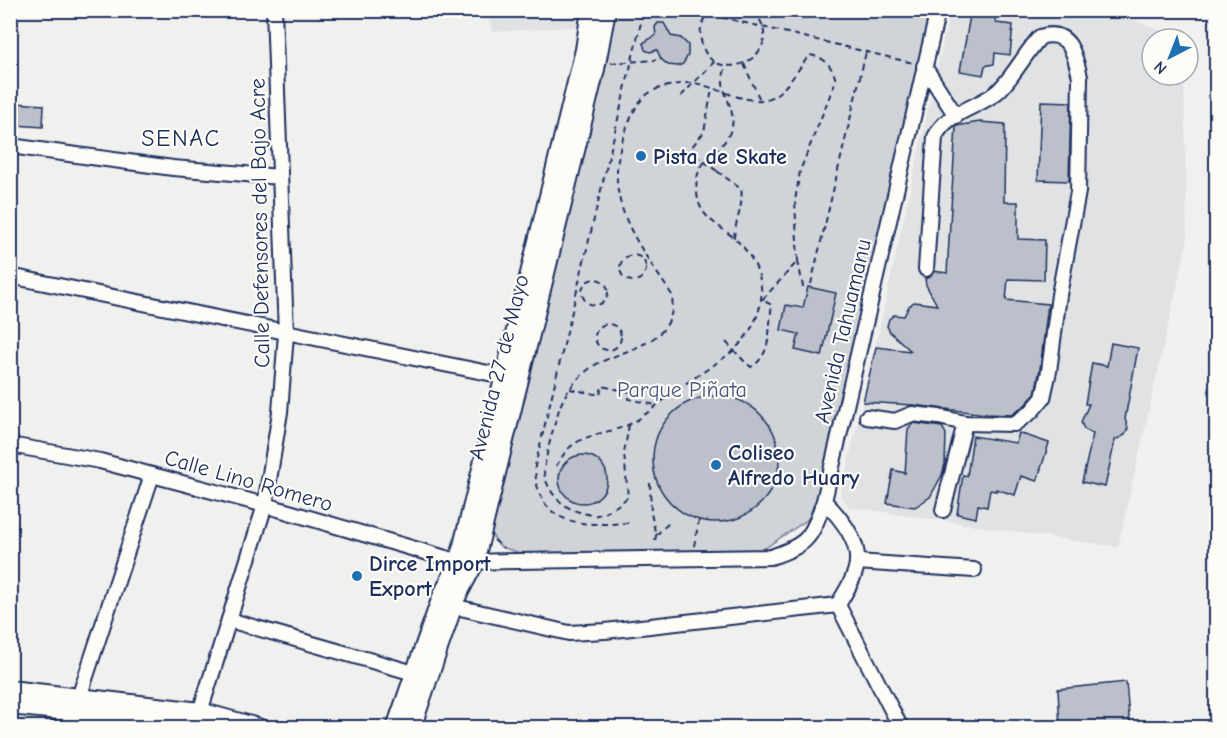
<svg xmlns="http://www.w3.org/2000/svg" width="1227" height="738" font-family="'Comic Neue',sans-serif">
<rect width="100%" height="100%" fill="#f0f0ee"/>
<filter id="ink" filterUnits="userSpaceOnUse"><feTurbulence type="fractalNoise" baseFrequency=".0167" numOctaves="2"/><feDisplacementMap in="SourceGraphic" scale="12" xChannelSelector="R" yChannelSelector="G"/><feConvolveMatrix kernelMatrix="1 2 1 2 8 2 1 2 1" color-interpolation-filters="sRGB"/></filter>
<g filter="url(#ink)">
<g fill="#e0e2e3">
<polygon points="488,11 587,11 585,26 492,32"/>
<polygon points="950,11 1111,11 1181,39 1152,39 1152,75 1184,75 1187,242 1118,547 850,507 840,495 863,402"/>
</g>
<polygon fill="#d0d3d8" stroke="#76819b" stroke-width="1.5" points="613,11 930,11 815,509 807,520 762,550 652,554 520,553 501,547 487,529"/>
<g fill="#bbc0ca" stroke="#1b2f5e" stroke-width="1.5">
<polygon points="971,10 992,10 996,23 1013,25 1010,55 995,53 994,64 985,66 983,75 960,71"/>
<polygon points="658,23 664,23 671,36 681,38 688,45 688,55 683,64 678,66 668,65 661,59 657,50 650,52 645,50 643,43 656,35 655,27"/>
<polygon points="1041,101 1071,102 1069,181 1038,180"/>
<polygon points="16,103 44,105 43,127 15,125"/>
<polygon points="980,122 1005,124 1004,202 1018,202 1018,239 1045,240 1044,280 1008,279 1006,300 1048,304 1040,369 1035,394 1025,405 1011,415 986,414 913,405 863,402 876,347 911,351 890,332 887,326 889,319 894,315 904,316 909,306 914,302 937,305 926,285 925,279 930,277 934,271 947,273 956,126"/>
<polygon points="808,287 836,293 822,356 795,350 799,334 781,330 786,305 803,308"/>
<polygon points="1111,343 1138,348 1125,419 1128,428 1125,435 1115,440 1105,487 1082,482 1093,434 1084,429 1081,422 1089,404 1085,404 1092,363 1107,366"/>
<circle cx="716" cy="459" r="63"/>
<polygon points="913,423 942,427 946,434 945,464 942,475 930,497 915,507 887,503 893,470 905,473 908,429"/>
<polygon points="1019,433 1049,443 1037,481 1021,476 1015,495 996,489 996,491 990,490 987,507 978,505 976,518 957,514 963,475 967,476 973,436 1016,443"/>
<circle cx="583" cy="479" r="24"/>
<polygon points="1126,682 1130,728 1060,728 1058,689"/>
</g>
<g fill="none" stroke-linecap="round" stroke-linejoin="round">
<g stroke="#1b2f5e" stroke-width="18">
<g id="minor">
<polyline points="924,66 956,116"/>
<polyline points="10,146 173,168 280,177"/>
<polyline points="10,276 513,378"/>
<path d="M867 417 895 421 912 414 939 417 965 423 1014 424 1031 412 1043 398 1049 371 1059 295 1078 192 1080 77C1075 54 1069 28 1040 37 1026 52 1012 79 997 92 978 108 946 112 935 137L926 269"/>
<path d="M10 445 100 461 152 475 265 505 459 562 771 557C809 544 811 538 824 501L938 10"/>
<path d="M824 501C839 516 859 539 857 562 856 577 845 592 838 605L901 728"/>
<polyline points="943,510 965,423"/>
<polyline points="857,562 974,570"/>
<polyline points="452,606 569,633 605,631 838,605"/>
<polyline points="229,620 414,673"/>
<polyline points="200,712 265,505 280,412 286,334 274,10"/>
<polyline points="69,728 152,475"/>
</g>
</g>
<g stroke="#1b2f5e" stroke-width="22">
<g id="major">
<polyline points="10,690 200,712 258,728"/>
<polyline points="10,705 203,725"/>
<polyline points="396,728 442,597 459,562 585,50 591,10"/>
<polyline points="411,728 455,599 474,563 595,69 606,10"/>
</g>
</g>
<g stroke="#1b2f5e" stroke-width="2" stroke-dasharray="6 4.5" stroke-linecap="butt">
<polyline points="691,10 913,63"/>
<path d="M711 10C703 18 699 28 701 40 710 92 794 57 753 10"/>
<polyline points="611,63 656,60"/>
<polyline points="744,64 760,100"/>
<polyline points="681,96 715,61"/>
<polyline points="695,155 691,148 704,132 712,89"/>
<path d="M717 171 741 189C744 206 735 221 734 238"/>
<circle cx="633" cy="268" r="13"/>
<polyline points="798,261 803,287"/>
<circle cx="595" cy="292" r="13"/>
<polyline points="811,284 866,52"/>
<circle cx="608" cy="337" r="13"/>
<polyline points="570,389 600,395 602,386 630,392 629,399 656,405"/>
<path d="M629 425 624 453 628 497C619 504 609 513 597 515 593 516 587 514 583 513 564 509 548 494 544 473 543 465 557 412 562 402 568 388 582 373 595 365 628 347 678 344 672 295 632 235 597 194 630 120 637 103 645 91 664 87 672 85 687 82 695 83 715 87 742 102 761 100 784 98 796 70 810 55 826 58 831 65 836 80L800 171 795 201 798 261 762 300 772 305C768 326 773 355 751 367L746 363"/>
<path d="M556 466C561 459 566 449 573 445 589 433 610 433 628 425 645 417 661 401 676 390 695 377 715 365 733 351 745 340 755 325 759 310 767 282 754 255 733 237 716 223 699 217 697 193 692 158 720 157 730 132 739 112 722 97 723 79 723 75 725 70 726 66"/>
<polyline points="650,483 651,513 656,536 654,545"/>
<path d="M628 523C581 526 536 527 535 466L644 10"/>
<polyline points="656,535 669,523"/>
<polyline points="494,540 503,548"/>
<polyline points="694,546 699,520"/>
</g>
<use href="#minor" stroke="#fdfcf7" stroke-width="14"/>
<use href="#major" stroke="#fdfcf7" stroke-width="18"/>
<g stroke="#1b2f5e" stroke-width="2" stroke-dasharray="6 4.5" stroke-linecap="butt">
<polyline points="695,155 717,171"/>
<polyline points="726,342 746,363"/>
</g>
</g>
</g>
<g fill="#1f6fb2" stroke="#fdfcf7" stroke-width="2">
<circle cx="641" cy="156" r="6"/>
<circle cx="716" cy="465" r="6"/>
<circle cx="357" cy="576" r="6"/>
</g>
<g text-anchor="middle" stroke-width="4.5" stroke-linejoin="round" paint-order="stroke">
<g font-size="22" font-weight="bold" fill="#1b2f5e" stroke="#fdfcf7" text-anchor="start">
<text x="653" y="164">Pista de Skate</text>
<text x="728" y="460">Coliseo<tspan x="728" dy="25">Alfredo Huary</tspan></text>
<text x="369" y="571">Dirce Import<tspan x="369" dy="25">Export</tspan></text>
</g>
<g font-size="22" fill="#1b2f5e" stroke="#fdfcf7">
<text transform="translate(259 223) rotate(-91)" y="8">Calle Defensores del Bajo Acre</text>
<text transform="translate(842 331) rotate(-77)" y="8">Avenida Tahuamanu</text>
<text transform="translate(498 367) rotate(-76)" y="8">Avenida 27 de Mayo</text>
<text transform="translate(249 480) rotate(16)" y="8">Calle Lino Romero</text>
</g>
<g font-size="22" fill="#48587c" stroke="#fdfcf7">
<text x="682" y="397">Parque Piñata</text>
</g>
<g font-size="24" letter-spacing="1.5" fill="#1b2f5e" stroke="#fdfcf7">
<text x="181" y="146">SENAC</text>
</g>
</g>
<rect width="1227" height="738" fill="none" stroke="#fdfcf7" stroke-width="36"/>
<rect x="18" y="18" width="1191" height="702" fill="none" stroke="#1b2f5e" stroke-width="2" filter="url(#ink)"/>
<g transform="translate(1170 57) rotate(222)"><circle r="28" fill="#fdfcf7" stroke="#a3aaba" stroke-width="1.5"/>
<path d="M0-4.5L10 22L0 15L-10 22Z" fill="#1f6fb2"/>
<text y="-9" font-size="16" font-weight="bold" text-anchor="middle" fill="#1b2f5e">N</text>
</g>
</svg>
